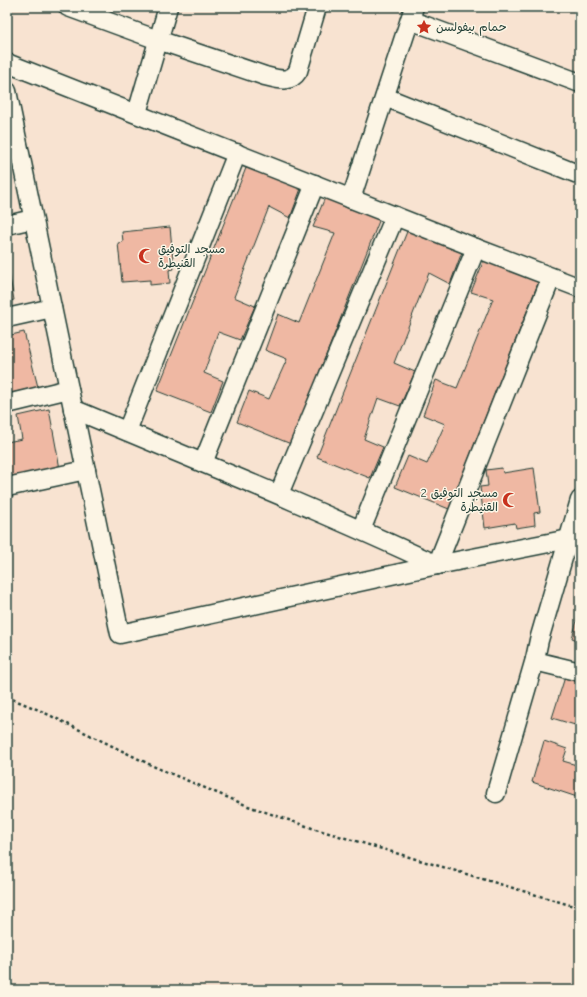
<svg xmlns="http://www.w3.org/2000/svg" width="587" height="997" font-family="'Comic Neue','Playpen Sans Arabic',sans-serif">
<rect width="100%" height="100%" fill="#f8e3d1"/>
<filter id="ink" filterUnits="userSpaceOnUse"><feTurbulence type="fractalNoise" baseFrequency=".025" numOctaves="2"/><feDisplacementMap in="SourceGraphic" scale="8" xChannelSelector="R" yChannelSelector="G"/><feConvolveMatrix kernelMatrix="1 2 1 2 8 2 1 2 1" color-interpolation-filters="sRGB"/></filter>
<g filter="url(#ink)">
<g fill="#efb8a3" stroke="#1f3d34">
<polygon points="248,163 302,186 290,218 269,207 234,297 255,306 240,340 218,332 204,373 223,381 211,412 157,391"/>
<polygon points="326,195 381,216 291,444 237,422 249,391 269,399 287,359 265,350 278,314 299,323 335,233 313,227"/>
<polygon points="170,227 174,269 169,270 170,283 150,285 150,280 122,282 118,243 123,242 122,232"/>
<polygon points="408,229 462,252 450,284 429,273 394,363 415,372 400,406 378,398 364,439 383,447 370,478 317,457"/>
<polygon points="484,260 539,281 449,509 395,487 408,456 427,464 445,424 423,415 436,380 457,388 493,299 471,292"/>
<polygon points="7,261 14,300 7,302"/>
<polygon points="24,332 38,387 7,394 7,336"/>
<polygon points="49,409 60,469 7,481 7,442 22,439 18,416"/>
<polygon points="502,468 503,473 534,468 540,512 534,513 535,525 516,528 515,523 485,528 480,487 488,486 486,470"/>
<polygon points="580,610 580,641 572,638"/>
<polygon points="565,677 580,682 580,713 578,713 575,725 552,718"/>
<polygon points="544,741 567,749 563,761 580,766 580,798 532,782"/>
</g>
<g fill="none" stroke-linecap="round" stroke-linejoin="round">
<g stroke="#1f3d34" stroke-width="21">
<g id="minor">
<path d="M68 7 158 40 265 76C277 79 290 84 298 71L317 7"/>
<polyline points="410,20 580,83"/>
<polyline points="7,63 476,248 580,288"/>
<polyline points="7,91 120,634 437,565 569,539"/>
<polyline points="385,97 580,175"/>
<polyline points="137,113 168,7"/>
<polyline points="351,199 414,7"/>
<polyline points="7,225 33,219"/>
<polyline points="7,318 52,308"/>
<polyline points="7,404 69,389"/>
<path d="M73 409C195 460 317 509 437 565"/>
<polyline points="127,431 237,153"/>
<polyline points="203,463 315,184"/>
<polyline points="7,487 86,470"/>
<polyline points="279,494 395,216"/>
<polyline points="580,500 539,640 535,659 543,663 580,672"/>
<polyline points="361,530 476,248"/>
<polyline points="437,565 551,278"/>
<polyline points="496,793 535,659"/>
</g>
</g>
<polyline stroke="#1f3d34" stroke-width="2.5" stroke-dasharray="3 3" stroke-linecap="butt" points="7,697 39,710 155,767 248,806 312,828 580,908"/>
<use href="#minor" stroke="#fcf5e5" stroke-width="18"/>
</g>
</g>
<defs>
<g id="sight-bare" transform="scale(1.2)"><path d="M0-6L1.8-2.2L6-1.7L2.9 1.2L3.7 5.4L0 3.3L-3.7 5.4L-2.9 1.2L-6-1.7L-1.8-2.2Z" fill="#c8321e" stroke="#fcf5e5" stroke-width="2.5" paint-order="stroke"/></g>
<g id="mosque-bare" transform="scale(1.2)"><path d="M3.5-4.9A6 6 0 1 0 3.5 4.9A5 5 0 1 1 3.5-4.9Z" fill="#c8321e" stroke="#fcf5e5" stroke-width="2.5" paint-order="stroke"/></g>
</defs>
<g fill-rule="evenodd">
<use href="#sight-bare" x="424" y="27"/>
<use href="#mosque-bare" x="146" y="256"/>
<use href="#mosque-bare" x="510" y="500"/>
</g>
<g text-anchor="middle" stroke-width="3" stroke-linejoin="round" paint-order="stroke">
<g font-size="12" fill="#1f3d34" stroke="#fcf5e5" text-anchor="start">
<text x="436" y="31">حمام بيفولسن</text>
<text x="158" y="253">مسجد التوفيق<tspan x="158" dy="14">القنيطرة</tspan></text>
<text x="498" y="497" text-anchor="end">2 مسجد التوفيق<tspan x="498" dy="14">القنيطرة</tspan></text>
</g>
</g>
<rect width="587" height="997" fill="none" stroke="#fcf5e5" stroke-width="24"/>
<rect x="12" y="12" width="563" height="973" fill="none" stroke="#1f3d34" stroke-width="1.5" filter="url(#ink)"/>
</svg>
